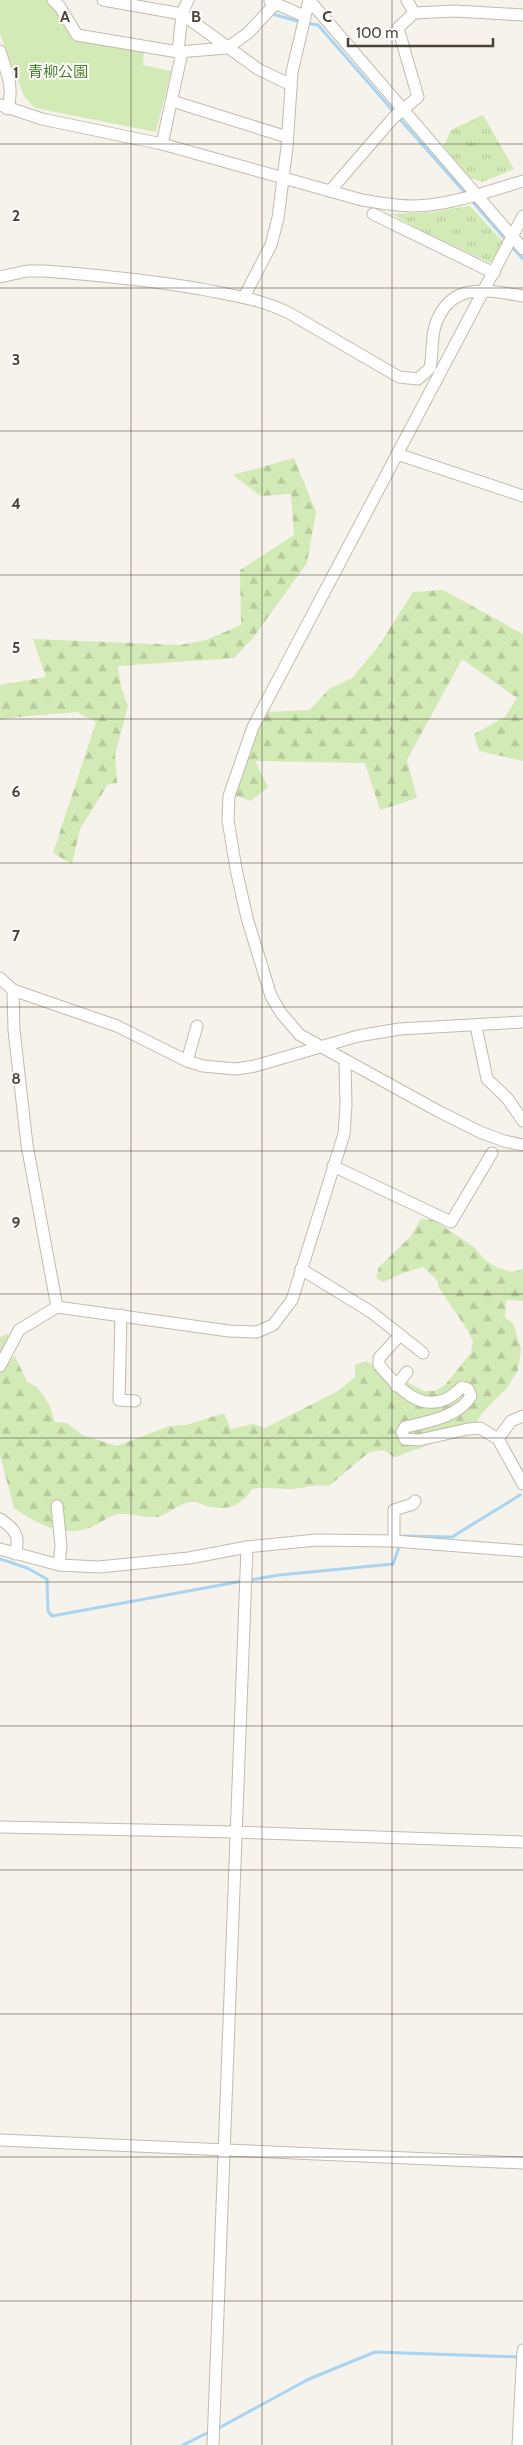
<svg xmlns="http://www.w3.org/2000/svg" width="523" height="2445" font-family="Cabin,'Noto Sans JP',sans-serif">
<defs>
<pattern id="grass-tufts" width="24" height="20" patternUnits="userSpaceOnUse" patternTransform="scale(1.25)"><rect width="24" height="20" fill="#d2eab5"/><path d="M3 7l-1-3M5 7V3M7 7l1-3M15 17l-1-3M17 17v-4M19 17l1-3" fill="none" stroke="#b6ca9c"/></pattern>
<pattern id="forest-firs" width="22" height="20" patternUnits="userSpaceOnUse" patternTransform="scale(1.25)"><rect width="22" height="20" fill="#d2eab5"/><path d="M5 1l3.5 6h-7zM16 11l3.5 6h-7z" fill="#b6ca9c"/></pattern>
</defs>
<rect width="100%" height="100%" fill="#f6f3ec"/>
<g fill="url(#grass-tufts)">
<polygon points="483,115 514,169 482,182 468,177 444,146 451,130"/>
<polygon points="470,206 504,243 493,264 426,233 391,214 430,212"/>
</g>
<g fill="url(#forest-firs)">
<polygon points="294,458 316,512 307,563 253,638 234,658 118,666 121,687 128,706 115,755 117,783 108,784 80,829 72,864 53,853 96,722 77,712 17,717 0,720 0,685 46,677 33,639 180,645 206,640 241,625 240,570 294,535 291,494 261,496 233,475"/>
<polygon points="443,590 523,634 523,761 479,751 474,734 505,717 517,698 462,659 407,760 417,798 380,810 365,763 255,761 268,787 251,801 234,795 265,712 310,710 329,689 352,678 378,647 413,592"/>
<path d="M421 1219 434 1220 475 1248 485 1260 498 1268 512 1272 523 1269V1301L506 1300 505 1318 513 1323 521 1349 518 1370 507 1388 482 1413 476 1423 419 1449C409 1450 403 1456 394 1457L384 1450 370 1452 362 1458 329 1486C314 1483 303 1489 288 1489 276 1489 264 1487 252 1489 240 1507 227 1511 206 1506 203 1505 199 1502 196 1502 184 1500 171 1512 161 1516 149 1520 132 1512 119 1514 104 1516 97 1530 73 1531 49 1531 33 1521 14 1508L0 1455V1337L8 1334 10 1355 3 1367 15 1356 27 1382 37 1387 49 1404 55 1422 67 1423 82 1435 117 1446 169 1426 186 1425 224 1413 231 1429 253 1424 265 1428 338 1391 355 1377V1365L366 1361 424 1391H435L445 1385 471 1353 473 1341 468 1331 439 1288 437 1280 423 1267 403 1273 383 1282 376 1278 379 1267 410 1237Z"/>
</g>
<polygon fill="#d2eab5" points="0,0 50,0 72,35 144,50 143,65 171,71 156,132 35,108 24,96 0,34"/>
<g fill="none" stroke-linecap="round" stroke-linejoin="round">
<g stroke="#a9d4f2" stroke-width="3">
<polyline points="269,13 304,23 318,25 394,112"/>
<polyline points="398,117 467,195"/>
<polyline points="471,200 506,240"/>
<polyline points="510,245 523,259"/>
<polyline points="0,1559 27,1568 47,1579 48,1611 52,1616 243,1581"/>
<polyline points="249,1580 279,1575 393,1564 403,1536 452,1537 520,1495"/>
<polyline points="217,2429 309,2379 375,2352 520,2357"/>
<polyline points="183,2445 211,2431"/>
</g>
<g stroke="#c2bbae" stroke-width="13">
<g id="minor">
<polyline points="53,0 60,7 77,35 178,52"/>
<polyline points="103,0 182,14 258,69 291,85"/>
<polyline points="188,0 182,14 178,52 227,48 248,33 276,3"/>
<polyline points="309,0 523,249"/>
<polyline points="270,1 304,16"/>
<polyline points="414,13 455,11 523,15"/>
<path d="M0 51C6 71 15 89 7 109"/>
<polyline points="172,101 287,137"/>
<path d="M0 105 42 119 162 144 362 200C379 203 395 206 413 206 447 206 490 191 523 181"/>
<polyline points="162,144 182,52"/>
<polyline points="330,191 394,117 418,97 398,28 414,13 407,0"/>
<polyline points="373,214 494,273"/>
<polyline points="523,216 253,727 229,796 228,820 236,869 247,918 271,996 281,1013 300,1035 438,1111 480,1132 504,1141 523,1145"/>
<path d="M0 277 27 271H44C97 275 149 280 201 289 231 295 261 299 289 313L399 377 418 379 430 368C433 355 431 339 435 326 450 281 486 290 523 296"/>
<polyline points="244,297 271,245 278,218 287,147 292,72 309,0"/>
<polyline points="397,454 523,496"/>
<polyline points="0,978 13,990 117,1026 187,1061 203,1066 236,1069 255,1066 358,1036 399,1029 523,1022"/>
<polyline points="13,990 14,1030 27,1145 57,1307"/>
<polyline points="476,1026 487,1079 507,1098 523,1121"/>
<polyline points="187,1061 197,1026"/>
<polyline points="333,1166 451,1222 492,1153"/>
<polyline points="301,1269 371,1312 423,1353"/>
<polyline points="121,1315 119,1400 135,1401"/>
<path d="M400 1335 379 1358V1365C395 1384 418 1412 446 1399 452 1397 457 1391 462 1387L468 1389 471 1396C459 1417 427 1422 405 1427L402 1432 405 1439 419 1440 468 1429 480 1428 498 1439"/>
<polyline points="0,1366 19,1330 57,1307 229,1331 257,1332 273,1325 292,1300 344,1134 346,1105 345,1060"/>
<polyline points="396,1386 407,1372"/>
<polyline points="523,1416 511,1421 498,1439 523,1484"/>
<polyline points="57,1506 61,1546 59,1565"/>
<path d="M0 1519C15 1529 21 1536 15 1554"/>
<polyline points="394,1541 394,1510 413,1504 415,1501"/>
<polyline points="0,1549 59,1565 99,1567 189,1558 247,1547 316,1540 394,1541 523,1551"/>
<polyline points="0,1827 235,1832 523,1842"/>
<polyline points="0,2140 523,2163"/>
<polyline points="213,2445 247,1547"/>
<polyline points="518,2445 523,2350"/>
</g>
</g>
<use href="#minor" stroke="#fff" stroke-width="11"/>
</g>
<path fill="none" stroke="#4b4439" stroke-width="1" stroke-opacity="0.55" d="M131 0V2445M262 0V2445M392 0V2445M0 144H523M0 288H523M0 431H523M0 575H523M0 719H523M0 863H523M0 1007H523M0 1151H523M0 1294H523M0 1438H523M0 1582H523M0 1726H523M0 1870H523M0 2014H523M0 2157H523M0 2301H523"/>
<g text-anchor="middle" stroke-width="4" stroke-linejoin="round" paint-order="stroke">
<g font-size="15" fill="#4a7f2a" stroke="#fff">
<text x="58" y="77">青柳公園</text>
</g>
</g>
<g font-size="16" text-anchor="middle" font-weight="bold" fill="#4b4439" stroke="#fff" stroke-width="4" stroke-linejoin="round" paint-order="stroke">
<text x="65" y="22">A</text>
<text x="196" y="22">B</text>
<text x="327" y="22">C</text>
<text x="16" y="78">1</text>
<text x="16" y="221">2</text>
<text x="16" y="365">3</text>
<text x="16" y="509">4</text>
<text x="16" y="653">5</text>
<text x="16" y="797">6</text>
<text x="16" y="941">7</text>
<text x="16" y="1084">8</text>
<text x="16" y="1228">9</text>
</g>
<path d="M348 38v8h145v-8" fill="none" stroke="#4b4439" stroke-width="2.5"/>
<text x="356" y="38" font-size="15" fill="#4b4439" stroke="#ffffff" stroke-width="4" paint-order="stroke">100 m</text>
</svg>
